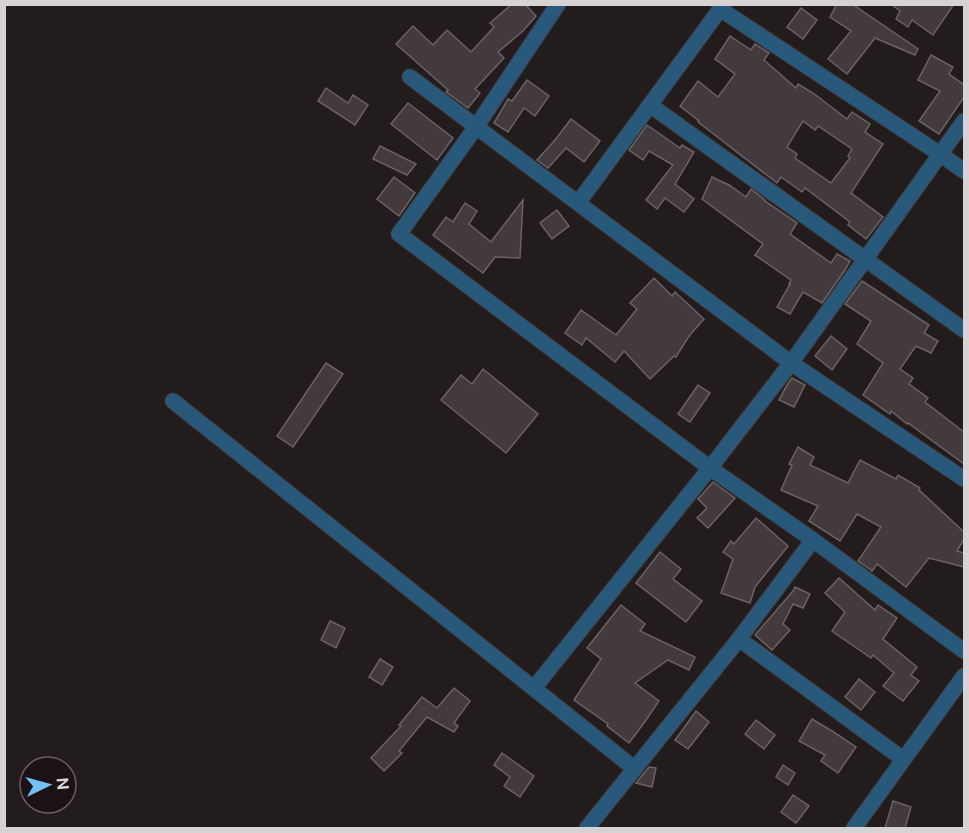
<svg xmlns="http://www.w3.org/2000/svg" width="969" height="833" font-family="'Public Sans',sans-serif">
<rect width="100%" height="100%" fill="#231c1d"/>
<g fill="#423a3c" stroke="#6b6264" stroke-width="1.5" fill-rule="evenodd">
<polygon points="512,4 525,4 536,16 523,31 498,52 504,58 475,89 480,93 468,108 446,92 448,90 396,44 413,26 433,45 447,30 471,52 494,27 490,23"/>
<polygon points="837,4 852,4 918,49 915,55 875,38 847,74 828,59 851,31 830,17"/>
<polygon points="891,4 954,4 933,35 912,20 908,27 896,19 900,11"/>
<polygon points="801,8 817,20 803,39 787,27"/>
<path d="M730 36 751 50 755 44 769 53 764 60 796 88 798 84 813 93 847 119 852 112 870 124 865 132 883 144 851 193 883 217 866 239 848 225 850 222 805 188 802 192 781 177 777 183 698 122 699 121 680 106 698 81 718 97 735 74 715 59ZM803 121 815 130 818 126 852 149 848 156 850 158 831 183 795 158 797 154 787 147Z"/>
<polygon points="931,55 953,67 949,74 964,85 964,97 939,134 919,121 940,91 918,80"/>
<polygon points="527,80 549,96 535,116 524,108 508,132 494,123 508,99 512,101"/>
<polygon points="326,88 348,103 353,95 368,105 355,125 318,101"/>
<polygon points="408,103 453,138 437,160 391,124"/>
<polygon points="571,119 600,141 584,162 566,148 548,168 537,160 555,140"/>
<polygon points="647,125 680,148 682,145 694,152 675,184 694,199 684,212 665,198 657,209 646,200 673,165 649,151 643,160 629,150"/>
<polygon points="380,146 416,164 407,175 373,159"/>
<polygon points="394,177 415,193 399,216 377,199"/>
<polygon points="712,177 729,185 746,197 751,189 765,200 765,201 797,223 790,234 831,263 837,254 850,261 845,270 822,303 803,292 790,314 777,307 790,284 789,284 791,280 755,255 763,244 702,199"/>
<polygon points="523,200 520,258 495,257 483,273 433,235 446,217 453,222 465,203 477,211 469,224 491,242"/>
<polygon points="557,210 569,226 552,239 540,223"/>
<polygon points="654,278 672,296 675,292 704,319 689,336 676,357 674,356 650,379 624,351 615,362 586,338 582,345 565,333 581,310 616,335 637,309 630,303"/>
<polygon points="862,281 929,325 924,333 938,341 931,353 916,346 900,369 913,378 909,384 928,398 925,402 964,432 964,464 908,423 907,424 891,411 890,414 863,395 883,363 857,344 871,321 845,304"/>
<polygon points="831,336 847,349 832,370 815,356"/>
<polygon points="326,363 343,374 293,447 277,436"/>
<polygon points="483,369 538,414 506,453 441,400 461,375 472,384"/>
<polygon points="792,378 805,385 794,407 779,400 787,385"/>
<polygon points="698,385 710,393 690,422 678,414"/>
<polygon points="798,447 814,457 810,465 848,483 860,460 896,479 898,475 920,488 919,490 964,532 964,539 957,551 964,553 964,567 929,558 906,587 877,564 872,571 871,570 858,561 881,527 857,514 840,541 809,521 818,506 781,490 792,465 789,464"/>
<polygon points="713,482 735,498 708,528 697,518 707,508 698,499"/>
<polygon points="756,518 788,546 755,587 750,603 721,593 733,559 723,552 731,541 734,544"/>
<polygon points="660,552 681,569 673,579 702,601 686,622 636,583"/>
<polygon points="839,578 875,610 878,605 897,618 883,639 917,667 911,675 919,681 903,701 883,686 894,673 873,655 871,658 832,631 845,612 825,593"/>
<polygon points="795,587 810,594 803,608 793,604 783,624 790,630 772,650 755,635 793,591"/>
<polygon points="621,605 645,624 640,631 695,657 689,670 668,660 635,683 659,701 644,723 629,743 607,726 608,724 574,700 601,659 587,648"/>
<polygon points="330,621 345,628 336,648 321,640"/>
<polygon points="380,659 393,667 382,685 369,677"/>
<polygon points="859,679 875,692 861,710 845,697"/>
<polygon points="454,688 470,701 454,723 458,726 454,732 427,717 399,751 402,753 384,771 371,758 401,726 399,725 422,697 437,708"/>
<polygon points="696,711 709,722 688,749 675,740"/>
<polygon points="812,719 832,731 856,747 838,773 821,761 825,755 799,741"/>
<polygon points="756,720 775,735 764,749 745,734"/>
<polygon points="502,753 534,776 520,797 504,786 510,777 494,765"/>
<polygon points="783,765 795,773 788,785 776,777"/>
<polygon points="649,767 656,768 652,787 636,783"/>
<polygon points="793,795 809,806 796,823 781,812"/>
<polygon points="893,801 911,807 905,828 885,828"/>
</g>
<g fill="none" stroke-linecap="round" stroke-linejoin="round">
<g stroke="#40393a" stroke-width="17">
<g id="minor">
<polyline points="558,4 476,127 399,234 710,468 813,540 964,651"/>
<polyline points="720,9 940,154 964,171"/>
<polyline points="410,77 791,363 964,479"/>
<polyline points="650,105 964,330"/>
<polyline points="578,203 724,4"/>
<polyline points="173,401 635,769"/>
<polyline points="739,639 903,759"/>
<polyline points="534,688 710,468 791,363 964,121"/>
<polyline points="587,828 739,639 813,540"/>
<polyline points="854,828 964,676"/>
</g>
</g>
<use href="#minor" stroke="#28597b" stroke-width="15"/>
</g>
<rect width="969" height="833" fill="none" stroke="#d7d2d3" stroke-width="12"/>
<g transform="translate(48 785) rotate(85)"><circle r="28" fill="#1a1214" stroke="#665f60" stroke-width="1.5"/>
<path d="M0-4.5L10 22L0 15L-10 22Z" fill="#74c0f6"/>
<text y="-9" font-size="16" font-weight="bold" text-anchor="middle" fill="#d7d2d3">N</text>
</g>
</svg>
